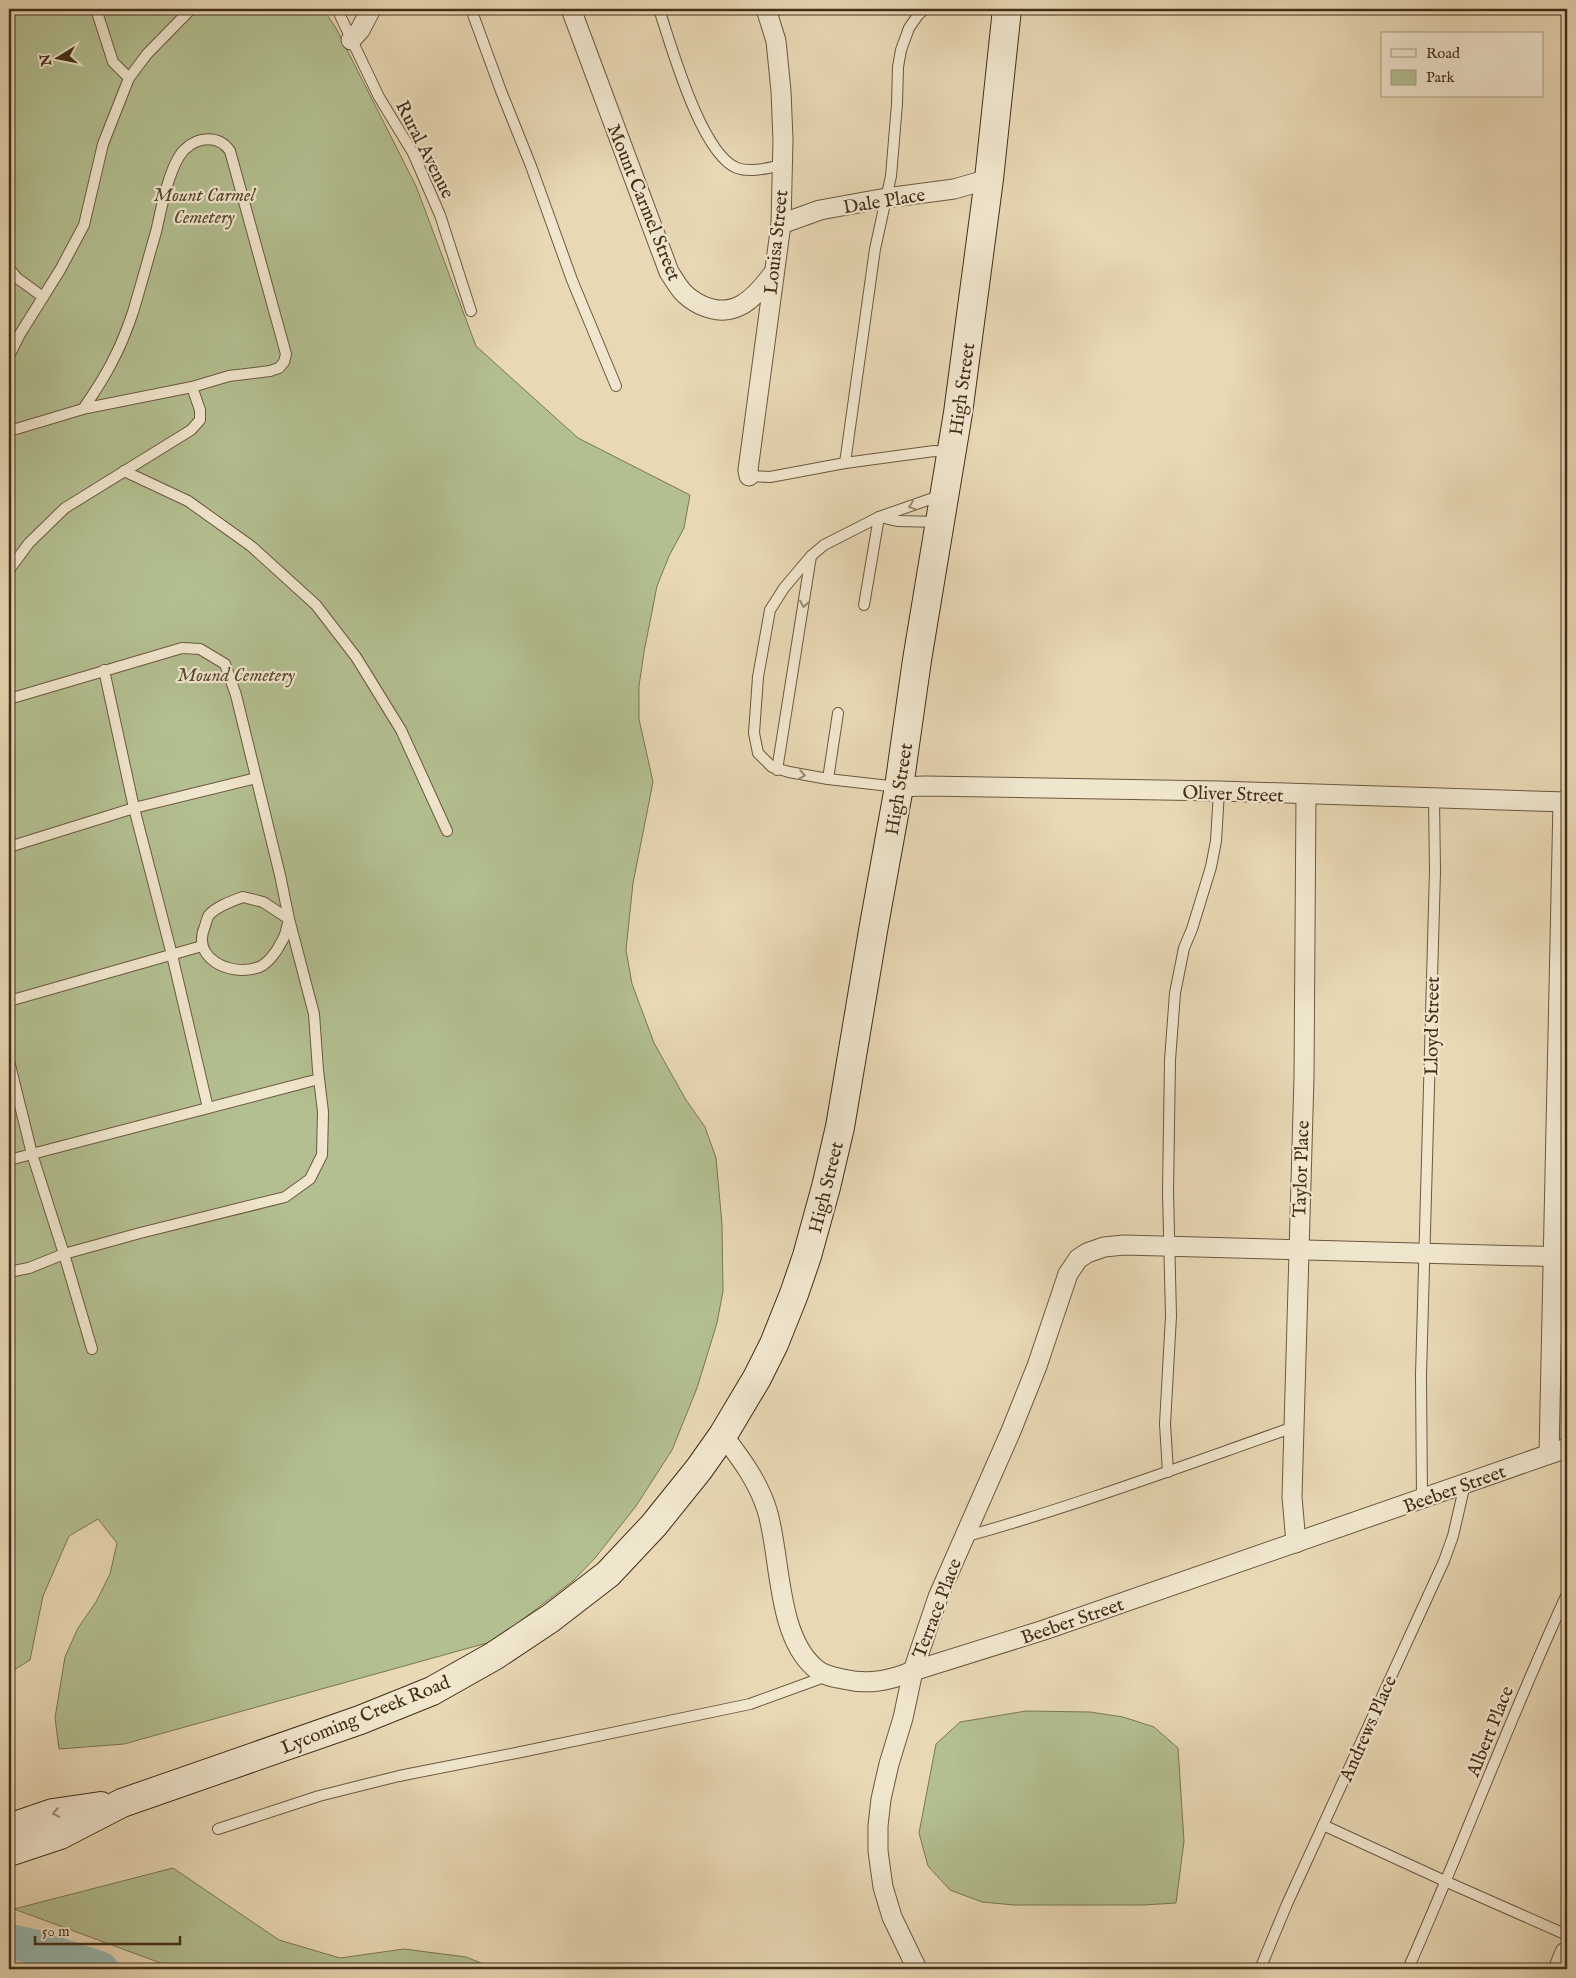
<svg xmlns="http://www.w3.org/2000/svg" width="1576" height="1978" font-family="'IM FELL English',serif">
<rect width="100%" height="100%" fill="#e8d8b4"/>
<filter id="stains"><feTurbulence type="fractalNoise" baseFrequency=".004" numOctaves="4"/><feColorMatrix values="0 0 0 0 .2 0 0 0 0 .09 0 0 0 0 .02 0 0 0 .5 -.17"/></filter>
<radialGradient id="worn" r=".72"><stop offset=".6" stop-color="#630" stop-opacity="0"/><stop offset="1" stop-color="#630" stop-opacity=".3"/></radialGradient>
<g fill="#b3bf90" stroke="#7a7654">
<polygon points="9,9 323,9 336,28 416,186 476,346 578,438 690,495 684,528 669,556 657,586 644,652 639,686 639,719 653,782 633,883 626,950 632,984 654,1043 686,1100 705,1127 716,1158 722,1224 723,1291 717,1323 697,1388 672,1450 636,1506 595,1558 573,1581 494,1641 124,1744 59,1749 55,1718 65,1657 78,1628 96,1602 110,1574 117,1543 98,1519 69,1536 43,1596 30,1660 9,1673"/>
<polygon points="1026,1711 1090,1712 1123,1717 1154,1727 1178,1748 1184,1841 1176,1903 1143,1905 1014,1905 982,1902 950,1890 928,1866 919,1833 936,1744 960,1722"/>
<polygon points="173,1868 279,1940 340,1958 404,1949 466,1957 496,1969 177,1969 14,1909"/>
</g>
<g fill="none" stroke-linecap="round" stroke-linejoin="round">
<polyline stroke="#98b9b2" stroke-width="35" points="9,1941 35,1947 101,1969"/>
<g stroke="#6c583f" stroke-width="12">
<g id="service">
<polyline points="337,9 379,97 413,153 440,215 471,311"/>
<polyline points="471,9 501,91 531,166 572,280 616,386"/>
<path d="M659 9C671 45 701 154 737 168 750 173 768 168 782 165"/>
<polyline points="129,78 147,54 191,9"/>
<polyline points="9,268 17,278 43,297"/>
<polyline points="9,356 20,334 60,270 84,225 103,144 129,78 113,62 96,9"/>
<path d="M9 429H16L83 409 87 408 192 387 229 376 270 371 279 368 284 362 286 354 230 151C219 135 198 136 184 150 169 166 161 210 156 232 148 259 141 286 133 312 120 351 106 376 83 409"/>
<polyline points="845,463 875,249 891,176 897,104 898,67 901,50 909,28 918,15 925,9"/>
<polyline points="124,471 188,501 251,546 316,605 356,657 401,730 447,831"/>
<polyline points="749,476 770,477 845,463 934,451 951,452"/>
<polyline points="880,517 897,521 940,522"/>
<polyline points="9,570 29,543 65,508 191,430 200,420 200,410 192,387"/>
<polyline points="864,605 879,517"/>
<polyline points="104,670 134,808 172,955 208,1108"/>
<polyline points="9,699 182,648 200,649 225,664 236,695 280,875 289,919 314,1014 318,1070 323,1112 322,1155 310,1179 285,1197 140,1233 64,1254 32,1154 319,1079"/>
<polyline points="777,770 811,556"/>
<polyline points="828,779 838,713"/>
<polyline points="898,787 828,779 789,772 772,767 758,753 754,733 758,677 770,610 784,588 811,556 824,545 879,517 942,495"/>
<polyline points="9,847 134,808 256,778"/>
<path d="M243 897 263 902 289 919C287 926 286 935 282 941 277 951 267 966 256 968 229 976 191 958 205 926 206 923 207 918 209 915 217 906 232 901 243 897Z"/>
<polyline points="9,1001 202,946"/>
<polyline points="9,1061 32,1154 9,1160"/>
<polyline points="9,1272 29,1268 64,1254 92,1349"/>
<polyline points="1168,1472 1165,1424 1171,1316 1168,1192 1170,1060 1175,993 1184,948 1192,929 1211,867 1216,841 1219,791"/>
<polyline points="1422,1499 1421,1375 1435,871 1434,799"/>
<path d="M964 1537C1076 1506 1185 1465 1294 1427"/>
<polyline points="1323,1825 1447,1882 1567,1935"/>
<polyline points="218,1829 319,1796 399,1776 521,1752 750,1704 827,1676"/>
<polyline points="1260,1969 1287,1904 1444,1561 1453,1536 1465,1484"/>
<path d="M1408 1969C1463 1845 1510 1717 1567 1594"/>
</g>
</g>
<g stroke="#6c583f" stroke-width="21">
<g id="minor">
<path d="M571 9 669 272C673 278 677 285 682 291 687 297 693 301 701 305 733 320 753 300 772 275"/>
<polyline points="351,40 360,30 371,9"/>
<polyline points="781,224 820,210 886,198 954,189 989,179"/>
<polyline points="749,476 748,470 781,224 783,140 781,91 776,41 766,9"/>
<polyline points="899,787 925,786 1219,791 1567,802"/>
<path d="M723 1435C741 1459 758 1481 767 1510 781 1555 776 1635 815 1668 822 1675 833 1677 843 1679 868 1685 889 1681 913 1671L1044 1630 1567 1448"/>
<polyline points="1549,1454 1563,802"/>
<polyline points="1296,1543 1292,1497 1304,1077 1306,795"/>
<polyline points="917,1969 892,1917 883,1887 878,1851 878,1826 881,1799 889,1764 903,1718 913,1671 938,1597 1011,1431 1037,1366 1068,1274 1078,1259 1087,1253 1104,1247 1124,1245 1567,1257"/>
</g>
</g>
<g stroke="#6c583f" stroke-width="26">
<polyline id="tertiary" points="1561,1969 1567,1954"/>
</g>
<g stroke="#422e18" stroke-width="30">
<g id="secondary">
<polyline points="9,1828 53,1813 101,1806"/>
<polyline points="9,1852 60,1835 122,1803 360,1720 432,1691 494,1656 551,1618 608,1574 654,1525 699,1469 723,1435 757,1378 774,1344 794,1294 807,1256 826,1187 840,1127 874,925 899,787 917,660 958,413 989,179 1007,9"/>
</g>
</g>
<use href="#service" stroke="#f0e6ce" stroke-width="10"/>
<use href="#minor" stroke="#f0e6ce" stroke-width="19"/>
<use href="#tertiary" stroke="#f0e6ce" stroke-width="24"/>
<use href="#secondary" stroke="#f0e6ce" stroke-width="28"/>
</g>
<defs><path id="oneway-chevron" d="M-2-3.5L2.5 0L-2 3.5" fill="none" stroke-width="1.6" stroke-linecap="round" stroke-linejoin="round" transform="scale(1.25)"/></defs>
<g stroke="#998a73">
<use href="#oneway-chevron" transform="translate(912 506) rotate(161)"/>
<use href="#oneway-chevron" transform="translate(804 604) rotate(99)"/>
<use href="#oneway-chevron" transform="translate(802 775) rotate(9)"/>
<use href="#oneway-chevron" transform="translate(56 1813) rotate(169)"/>
</g>
<g text-anchor="middle" stroke-width="4.5" stroke-linejoin="round" paint-order="stroke">
<g font-size="19" fill="#422e18" stroke="#f0e6ce">
<text transform="translate(426 149) rotate(63)" y="7">Rural Avenue</text>
<text transform="translate(884 200) rotate(-9)" y="7">Dale Place</text>
<text transform="translate(645 202) rotate(68)" y="7">Mount Carmel Street</text>
<text transform="translate(775 242) rotate(-84)" y="7">Louisa Street</text>
<text transform="translate(961 389) rotate(-82)" y="7">High Street</text>
<text transform="translate(898 789) rotate(-81)" y="7">High Street</text>
<text transform="translate(1233 793) rotate(2)" y="7">Oliver Street</text>
<text transform="translate(1431 1026) rotate(-89)" y="7">Lloyd Street</text>
<text transform="translate(1300 1169) rotate(-88)" y="7">Taylor Place</text>
<text transform="translate(825 1187) rotate(-76)" y="7">High Street</text>
<text transform="translate(1454 1488) rotate(-20)" y="7">Beeber Street</text>
<text transform="translate(936 1608) rotate(-69)" y="7">Terrace Place</text>
<text transform="translate(1072 1620) rotate(-19)" y="7">Beeber Street</text>
<text transform="translate(365 1714) rotate(-22)" y="7">Lycoming Creek Road</text>
<text transform="translate(1367 1728) rotate(-66)" y="7">Andrews Place</text>
<text transform="translate(1489 1731) rotate(-68)" y="7">Albert Place</text>
</g>
<g font-size="19" font-style="italic" fill="#594b30" stroke="#f0e6ce">
<text x="204" y="201">Mount Carmel<tspan x="204" dy="22">Cemetery</tspan></text>
<text x="236" y="681">Mound Cemetery</text>
</g>
</g>
<rect width="1576" height="1978" fill="none" stroke="#e8d8b4" stroke-width="30"/>
<rect x="10" y="10" width="1556" height="1958" fill="none" stroke="#422e18" stroke-width="2.5"/>
<rect x="15" y="15" width="1546" height="1948" fill="none" stroke="#422e18"/>
<rect x="1381" y="32" width="162" height="65" fill="#f0e6ce" stroke="#aa9c85"/>
<rect x="1391" y="49" width="25" height="8" fill="#f0e6ce" stroke="#aa9c85"/>
<text x="1426" y="58" font-size="15" fill="#422e18">Road</text>
<rect x="1391" y="70" width="25" height="15" fill="#b3bf90" stroke="#aa9c85"/>
<text x="1426" y="82" font-size="15" fill="#422e18">Park</text>
<g transform="translate(58 58) rotate(260)" stroke="#f0e6ce" stroke-width="4" paint-order="stroke">
<path d="M0-4L9 19L0 12L-9 19Z" fill="#422e18"/>
<text y="-8" font-size="14" font-weight="bold" text-anchor="middle" fill="#422e18">N</text>
</g>
<path d="M35 1936v8h145v-8" fill="none" stroke="#422e18" stroke-width="2.5"/>
<text x="42" y="1936" font-size="15" fill="#422e18" stroke="#f0e6ce" stroke-width="4" paint-order="stroke">50 m</text>
<rect width="100%" height="100%" filter="url(#stains)"/>
<rect width="100%" height="100%" fill="url(#worn)"/>
</svg>
